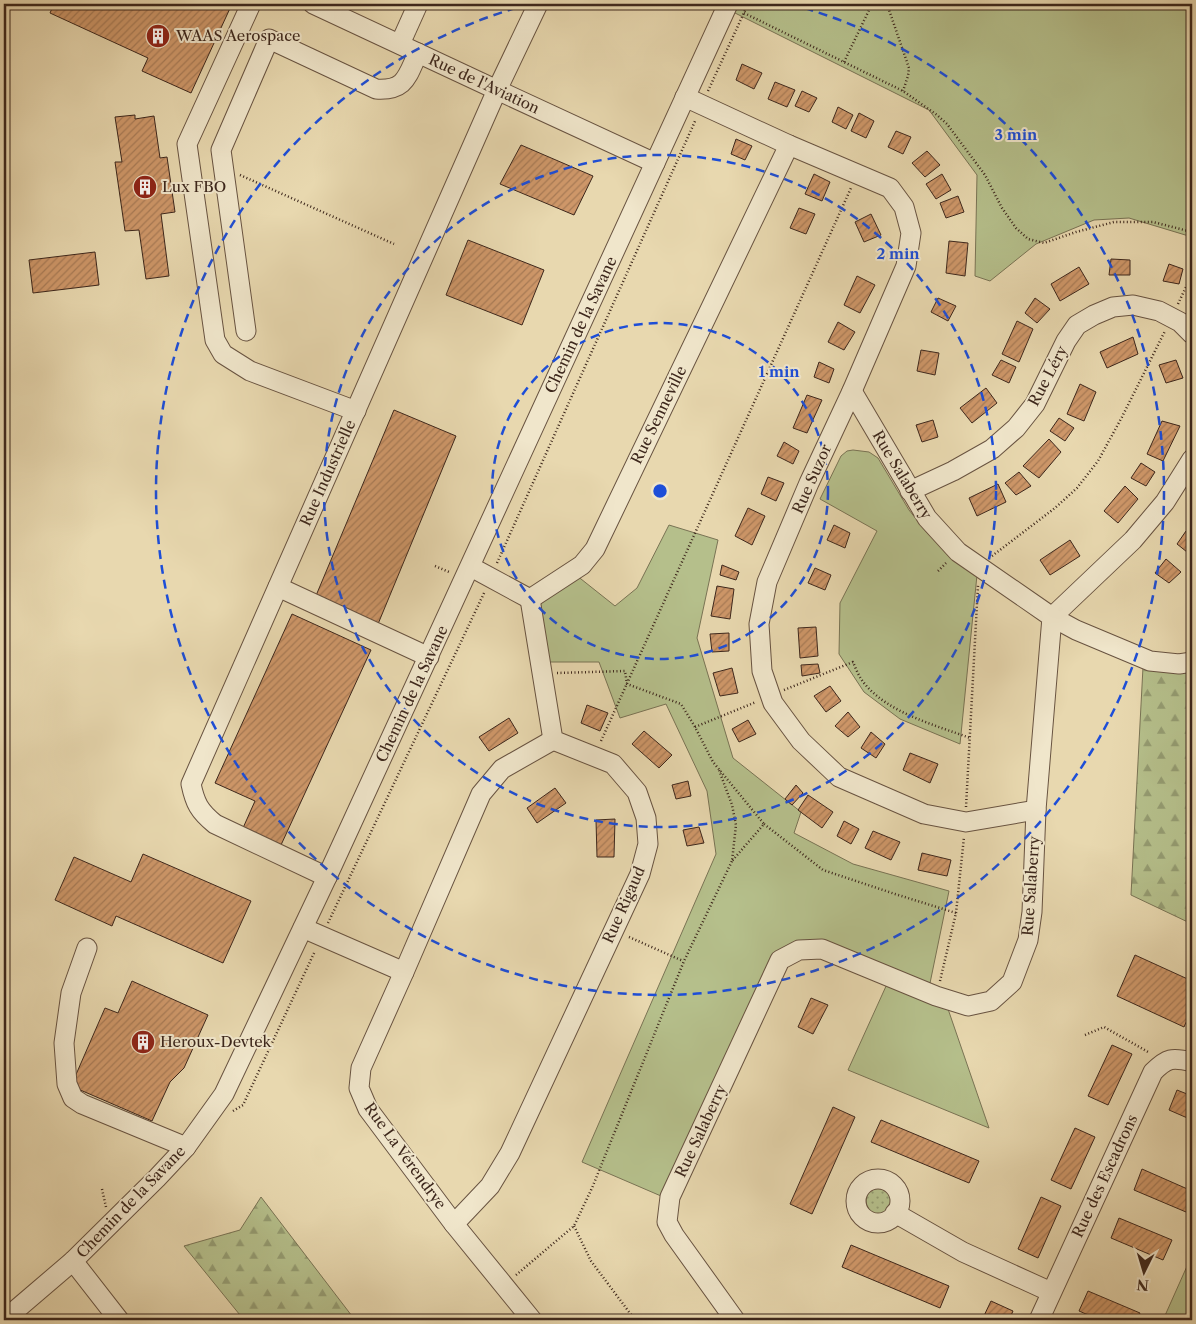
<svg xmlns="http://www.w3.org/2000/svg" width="1196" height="1324" font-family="'Libre Caslon Text',serif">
<defs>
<pattern id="grass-dots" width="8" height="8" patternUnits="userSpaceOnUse" patternTransform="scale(1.25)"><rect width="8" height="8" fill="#b5bf8b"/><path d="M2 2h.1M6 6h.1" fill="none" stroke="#949b71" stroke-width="1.8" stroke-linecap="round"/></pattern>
<pattern id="forest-firs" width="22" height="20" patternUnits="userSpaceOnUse" patternTransform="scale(1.25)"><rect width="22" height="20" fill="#b5bf8b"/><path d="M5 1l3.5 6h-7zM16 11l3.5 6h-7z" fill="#949b71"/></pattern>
<pattern id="building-hatch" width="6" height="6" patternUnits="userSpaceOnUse" patternTransform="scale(1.25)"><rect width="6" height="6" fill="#ce9769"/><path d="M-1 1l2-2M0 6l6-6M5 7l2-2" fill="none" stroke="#a87b56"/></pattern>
</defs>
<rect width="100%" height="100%" fill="#e8d8af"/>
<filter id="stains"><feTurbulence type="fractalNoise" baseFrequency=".004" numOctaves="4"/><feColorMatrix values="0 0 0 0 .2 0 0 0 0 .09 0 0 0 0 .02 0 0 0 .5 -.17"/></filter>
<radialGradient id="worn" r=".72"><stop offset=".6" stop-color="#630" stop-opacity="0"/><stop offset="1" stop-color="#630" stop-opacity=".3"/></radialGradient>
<circle fill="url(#grass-dots)" stroke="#797354" cx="880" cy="1201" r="14"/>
<g fill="url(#forest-firs)" stroke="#797354">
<polygon points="1192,662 1192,924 1131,895 1143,667"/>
<polygon points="261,1197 355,1320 244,1320 184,1246 240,1230"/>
</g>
<g fill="#b5bf8b" stroke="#797354">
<polygon points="737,4 1192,4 1192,237 1129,218 1094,220 1036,244 990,281 975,276 977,175 929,110 733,12"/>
<polygon points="853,450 869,452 878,458 909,510 928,534 950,554 977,575 960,744 900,719 864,692 839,654 840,603 877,531 820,499 841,456 847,451"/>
<polygon points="669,525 718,540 697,638 733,758 801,812 794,833 853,864 949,891 929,988 792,946 661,1196 582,1162 716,854 707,791 666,704 620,718 599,662 549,662 538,594 576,575 615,606 637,588"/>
<polygon points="887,984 948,1009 989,1128 848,1070"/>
<polygon points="1192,1255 1192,1320 1163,1320"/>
</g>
<g fill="url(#building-hatch)" stroke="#3d271c">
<polygon points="54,4 232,4 191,93 142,71 148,58 50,13"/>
<polygon points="742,64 762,73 754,89 736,80"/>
<polygon points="775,82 795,90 787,107 768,99"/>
<polygon points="802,91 817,98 809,112 795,106"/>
<polygon points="838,107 853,115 846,129 832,122"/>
<polygon points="859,113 874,121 866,138 851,131"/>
<polygon points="135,115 135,119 154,116 160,158 167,157 175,212 161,214 169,276 146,279 139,230 125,231 115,162 122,162 115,117"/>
<polygon points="896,131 911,137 903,154 888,147"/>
<polygon points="736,139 752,146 745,160 731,154"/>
<polygon points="521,145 593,176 574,215 500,184"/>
<polygon points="927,151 940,165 925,177 912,163"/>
<polygon points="814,174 830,182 822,201 805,194"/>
<polygon points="942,174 951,190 936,199 926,184"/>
<polygon points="958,196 964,212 946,218 940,203"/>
<polygon points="799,208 815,214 806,234 790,228"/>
<polygon points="871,214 881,235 864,242 855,222"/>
<polygon points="468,240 544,270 522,325 446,295"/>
<polygon points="949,241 968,243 965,276 946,273"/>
<polygon points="95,252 99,285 33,293 29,260"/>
<polygon points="1111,259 1130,260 1130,275 1109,275"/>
<polygon points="1169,264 1183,269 1179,284 1163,281"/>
<polygon points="1079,267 1089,284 1060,301 1051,284"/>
<polygon points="857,276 875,285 860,313 844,305"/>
<polygon points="938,298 956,306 948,321 931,312"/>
<polygon points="1035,298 1050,309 1037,323 1025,313"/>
<polygon points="1017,321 1033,329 1019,362 1002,354"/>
<polygon points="838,322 855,332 844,350 828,342"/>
<polygon points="1133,337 1138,354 1107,368 1100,352"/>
<polygon points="921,350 939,353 935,375 917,371"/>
<polygon points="1001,360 1016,367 1009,383 992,375"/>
<polygon points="1176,360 1183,378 1166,383 1159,365"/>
<polygon points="819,362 834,369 829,383 814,377"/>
<polygon points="1080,384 1096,392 1084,421 1067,414"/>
<polygon points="986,388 997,403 972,423 960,408"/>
<polygon points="807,395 822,400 807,433 793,428"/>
<polygon points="394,410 456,436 378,624 315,598"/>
<polygon points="1059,418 1074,428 1065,441 1050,431"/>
<polygon points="933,420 938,437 922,442 916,425"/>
<polygon points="1162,421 1180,426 1163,461 1147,454"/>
<polygon points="1049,439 1061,452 1039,478 1023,466"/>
<polygon points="784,442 799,451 793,464 777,456"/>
<polygon points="1141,463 1155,472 1146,486 1131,478"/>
<polygon points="1019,472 1031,486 1016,495 1005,483"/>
<polygon points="768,477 784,483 776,501 761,494"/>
<polygon points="998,484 1006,502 977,516 969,498"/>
<polygon points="1125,486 1138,499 1118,523 1104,511"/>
<polygon points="748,508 765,516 752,545 735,536"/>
<polygon points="834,525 850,533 845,548 827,540"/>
<polygon points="1186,531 1192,535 1192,556 1177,544"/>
<polygon points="1070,540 1080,556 1050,575 1040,560"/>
<polygon points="1166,559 1181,572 1169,583 1155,573"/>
<polygon points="722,565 739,572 736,580 720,575"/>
<polygon points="815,568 831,575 825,590 808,583"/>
<polygon points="717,586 734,589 730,619 711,616"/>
<polygon points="292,614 371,650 281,845 243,828 255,801 215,783"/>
<polygon points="816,627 818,656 800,658 798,628"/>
<polygon points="729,633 729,651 712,652 710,634"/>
<polygon points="818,664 820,673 802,676 801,665"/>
<polygon points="732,668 738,693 720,696 713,673"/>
<polygon points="830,686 841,701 826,712 814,696"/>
<polygon points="587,705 608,713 600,731 581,723"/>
<polygon points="848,712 860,727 848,737 835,726"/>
<polygon points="509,718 518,733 489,751 479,737"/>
<polygon points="748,720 756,734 739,742 732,729"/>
<polygon points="644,731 672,755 659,768 632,744"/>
<polygon points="871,732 885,744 876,758 861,748"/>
<polygon points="910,753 938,764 930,783 903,770"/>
<polygon points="688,781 691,796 676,799 672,785"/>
<polygon points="796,785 803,793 792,805 785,799"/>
<polygon points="555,788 566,803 537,823 527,808"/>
<polygon points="808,795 833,812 822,828 798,810"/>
<polygon points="615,819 614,857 597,857 596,820"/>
<polygon points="844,821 859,829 851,844 837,836"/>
<polygon points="699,827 704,843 687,846 683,830"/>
<polygon points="873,831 900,842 891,860 865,848"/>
<polygon points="922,853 951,860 947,876 918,870"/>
<polygon points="143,854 251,901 223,963 116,916 112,926 55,900 74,857 131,882"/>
<polygon points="1135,955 1192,981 1192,1009 1184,1027 1117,996"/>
<polygon points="132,981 208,1015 184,1068 170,1082 152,1121 71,1086 105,1008 118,1013"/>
<polygon points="811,998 828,1005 813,1034 798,1027"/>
<polygon points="1112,1045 1132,1054 1108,1105 1088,1096"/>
<polygon points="1177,1090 1192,1096 1192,1120 1169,1110"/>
<polygon points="833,1107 855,1117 812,1214 790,1204"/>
<polygon points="881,1120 979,1161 969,1183 871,1142"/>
<polygon points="1075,1128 1095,1137 1071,1189 1051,1180"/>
<polygon points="1142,1169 1192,1191 1192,1197 1186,1212 1134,1190"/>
<polygon points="1041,1197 1061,1206 1038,1258 1018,1249"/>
<polygon points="1119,1218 1172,1240 1163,1260 1111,1238"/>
<polygon points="851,1245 949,1286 940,1308 842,1267"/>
<polygon points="1088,1291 1140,1313 1137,1320 1100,1320 1079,1311"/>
<polygon points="991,1301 1013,1311 1009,1320 982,1320"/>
</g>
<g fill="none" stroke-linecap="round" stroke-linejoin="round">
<g stroke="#685341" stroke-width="21">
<g id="minor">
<polyline points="251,4 187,144 215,340 223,354 250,371 356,411"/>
<polyline points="313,4 497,90 655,163"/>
<polyline points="400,44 418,4"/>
<polyline points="685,97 789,145 890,188 904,207 911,233 906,266 852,391 809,483 767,582 759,624 762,671 773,703 801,741 839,777 924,814 966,822 1036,810"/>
<path d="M246 331 221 150 269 39 376 89C406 91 407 76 418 53"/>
<polyline points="1192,459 1165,502 1133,540 1052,617 1076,630 1150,661 1179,664 1192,662"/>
<polyline points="910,491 953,471 992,449 1016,428 1035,404 1066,341 1077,325 1094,315 1113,307 1133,305 1159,311 1180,322 1192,334"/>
<polyline points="471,567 530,599 582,565 595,549 789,145"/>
<polyline points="278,587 429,657"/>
<path d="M327 877 215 824C199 811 195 803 191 784L497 90 538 4"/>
<polyline points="303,928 404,972"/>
<polyline points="87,948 71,993 64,1043 67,1084 73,1098 82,1104 186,1147"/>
<circle cx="878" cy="1201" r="22"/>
<polyline points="895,1213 963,1252 1051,1292"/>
<polyline points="454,1224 490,1186 510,1153 640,874 648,844 646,818 637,792 613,764 553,740 530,599"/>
<polyline points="73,1261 119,1320"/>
<polyline points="4,1320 73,1261 157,1178 186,1147 224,1094 327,877 728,4"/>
<polyline points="532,1320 454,1224 368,1109 359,1088 361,1068 404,972 481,794 502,769 553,740"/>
<polyline points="735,1320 674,1235 667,1222 670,1197 780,960 799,950 822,949 936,996 968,1006 991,1001 1012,982 1028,940 1032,912 1036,810 1052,617 958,552 927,518 852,391"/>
<path d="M1039 1320 1153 1072C1167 1058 1172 1057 1192 1062"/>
</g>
</g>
<g stroke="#3d271c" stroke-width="2.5" stroke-dasharray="1 2.5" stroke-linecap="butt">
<polyline points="887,4 909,68 908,76 903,91"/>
<polyline points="744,13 903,91 937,115 947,124 985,175 1002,208 1016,228 1028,239 1044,243 1076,232 1114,222 1153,222 1192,232"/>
<polyline points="844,62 872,4"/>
<polyline points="708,91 748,4"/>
<polyline points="240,175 394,244"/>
<polyline points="1178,304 1192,274"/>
<polyline points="992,556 1055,508 1077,488 1098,461 1122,417 1165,331"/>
<polyline points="497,563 696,119"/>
<polyline points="435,566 449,572"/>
<polyline points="938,571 946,563"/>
<polyline points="557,673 625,671 627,684 681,704 695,727 713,762 764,824 732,861 736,825 732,805 719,770"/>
<path d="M784 690 853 662C856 669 859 677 864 683 888 713 935 725 970 738"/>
<polyline points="695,727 756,702"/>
<polyline points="601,741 851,188"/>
<polyline points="966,807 978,585"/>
<polyline points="764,824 823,870 895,894 956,913 940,981"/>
<polyline points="956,913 964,837"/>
<polyline points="328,923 485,591"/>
<polyline points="629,937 683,961"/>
<polyline points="1085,1035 1104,1027 1150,1053"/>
<polyline points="233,1111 243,1105 315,951"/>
<polyline points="102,1189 106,1207"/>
<polyline points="574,1226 591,1261 635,1320"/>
<polyline points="516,1275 574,1226 592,1188 684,961 732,861"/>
<polyline points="1191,1320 1192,1316"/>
</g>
<use href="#minor" stroke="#f0e6cb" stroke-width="19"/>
</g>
<g fill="none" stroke="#1d4ed8" stroke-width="2.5" stroke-dasharray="9 6">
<circle cx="660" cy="491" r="168"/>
<circle cx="660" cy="491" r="336"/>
<path d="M790 4A504 504 0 1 1 530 4"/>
</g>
<defs>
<g id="building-disc" transform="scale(1.25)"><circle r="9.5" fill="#8f2418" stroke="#f0e6cb"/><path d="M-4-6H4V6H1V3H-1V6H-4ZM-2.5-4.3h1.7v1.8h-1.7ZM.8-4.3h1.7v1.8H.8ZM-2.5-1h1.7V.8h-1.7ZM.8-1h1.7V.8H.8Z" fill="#fff"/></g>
</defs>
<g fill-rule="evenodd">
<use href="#building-disc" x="158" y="36"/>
<use href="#building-disc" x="145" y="187"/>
<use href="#building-disc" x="143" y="1042"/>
</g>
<g text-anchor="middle" stroke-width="4" stroke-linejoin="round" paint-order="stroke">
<g font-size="15" fill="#3d271c" stroke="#f0e6cb" text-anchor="start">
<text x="176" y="41">WAAS Aerospace</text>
<text x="162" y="192">Lux FBO</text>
<text x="160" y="1047">Heroux-Devtek</text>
</g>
<g font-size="15" fill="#3d271c" stroke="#f0e6cb">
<text transform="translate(484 84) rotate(25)" y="5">Rue de l'Aviation</text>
<text transform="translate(581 325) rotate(-65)" y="5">Chemin de la Savane</text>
<text transform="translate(1048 376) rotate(-62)" y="5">Rue Léry</text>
<text transform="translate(659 415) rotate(-64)" y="5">Rue Senneville</text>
<text transform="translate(328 473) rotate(-66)" y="5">Rue Industrielle</text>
<text transform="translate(902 475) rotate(59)" y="5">Rue Salaberry</text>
<text transform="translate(812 479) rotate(-66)" y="5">Rue Suzor</text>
<text transform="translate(412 694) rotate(-65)" y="5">Chemin de la Savane</text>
<text transform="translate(1031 886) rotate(-86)" y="5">Rue Salaberry</text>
<text transform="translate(624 905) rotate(-66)" y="5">Rue Rigaud</text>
<text transform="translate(701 1131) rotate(-65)" y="5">Rue Salaberry</text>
<text transform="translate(405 1156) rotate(54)" y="5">Rue La Vérendrye</text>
<text transform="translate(1105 1176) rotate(-65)" y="5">Rue des Escadrons</text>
<text transform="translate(131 1202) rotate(-46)" y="5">Chemin de la Savane</text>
</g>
</g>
<circle cx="660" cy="491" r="8" fill="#1d4ed8" stroke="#f0e6cb" stroke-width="2.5"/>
<g font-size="15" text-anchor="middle" font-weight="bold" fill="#1d4ed8" stroke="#f0e6cb" stroke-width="4" stroke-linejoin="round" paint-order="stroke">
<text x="1016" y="140">3 min</text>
<text x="898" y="259">2 min</text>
<text x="779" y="377">1 min</text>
</g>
<rect width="1196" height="1324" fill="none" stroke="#e8d8af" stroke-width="20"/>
<rect x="5" y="5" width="1186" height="1314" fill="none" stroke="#3d271c" stroke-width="2.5"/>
<rect x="10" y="10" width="1176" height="1304" fill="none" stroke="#3d271c"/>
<g transform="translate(1144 1272) rotate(185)" stroke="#f0e6cb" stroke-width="4" paint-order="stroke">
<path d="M0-4L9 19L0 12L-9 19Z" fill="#3d271c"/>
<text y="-8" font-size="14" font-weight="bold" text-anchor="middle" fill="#3d271c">N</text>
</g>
<rect width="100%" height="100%" filter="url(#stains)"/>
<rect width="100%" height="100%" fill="url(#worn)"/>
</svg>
